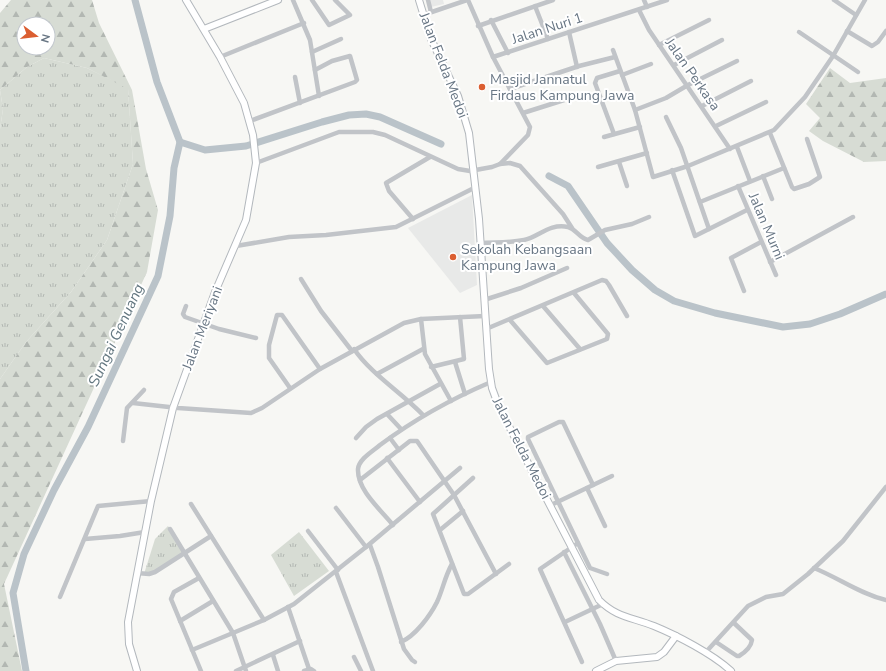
<svg xmlns="http://www.w3.org/2000/svg" width="886" height="671" font-family="'Nunito Sans',sans-serif">
<defs>
<pattern id="grass-tufts" width="24" height="20" patternUnits="userSpaceOnUse"><rect width="24" height="20" fill="#d7dcd4"/><path d="M3 7l-1-3M5 7V3M7 7l1-3M15 17l-1-3M17 17v-4M19 17l1-3" fill="none" stroke="#b2b7b2"/></pattern>
<pattern id="forest-firs" width="22" height="20" patternUnits="userSpaceOnUse"><rect width="22" height="20" fill="#d7dcd4"/><path d="M5 1l3.5 6h-7zM16 11l3.5 6h-7z" fill="#b2b7b2"/></pattern>
</defs>
<rect width="100%" height="100%" fill="#f7f7f4"/>
<g fill="#e8e9e8">
<polygon points="430,0 443,0 444,4 431,7"/>
<polygon points="472,195 477,285 460,293 408,228"/>
</g>
<g fill="url(#grass-tufts)">
<polygon points="44,58 87,68 128,88 133,164 107,240 71,292 26,342 0,379 0,129 3,109 0,90 27,67"/>
<polygon points="168,526 185,553 155,572 144,574 155,539"/>
<polygon points="299,532 329,571 294,596 271,555"/>
</g>
<g fill="url(#forest-firs)" fill-rule="evenodd">
<path d="M11 0H92L99 23 132 90 146 169 158 210 147 272 4 584 22 671H0V379L26 342 71 292 107 240 133 164 128 89 87 68 44 58 27 67 0 90 3 109 0 129V13ZM24 24H48V48H24Z"/>
<polygon points="830,68 850,83 886,78 886,161 864,162 823,141 809,131 820,118 806,104"/>
</g>
<g fill="none" stroke-linecap="round" stroke-linejoin="round">
<g stroke="#bac3c9" stroke-width="7">
<polyline points="180,142 205,150 246,146 322,122 349,115 366,114 380,117 441,144"/>
<polyline points="549,176 568,186 607,243 632,270 655,290 674,301 715,313 783,327 810,324 840,314 886,294"/>
<polyline points="26,671 13,593 24,554 54,490 88,427 158,276 170,216 174,168 180,142 157,82 135,0"/>
</g>
<g stroke="#b3b8bd" stroke-width="8">
<g id="secondary">
<path d="M419 0 431 39 458 96 469 133 479 219 489 369 492 388 499 407 599 600C617 618 632 617 654 626 676 635 713 654 731 671"/>
<polyline points="204,29 278,0"/>
<polyline points="137,671 129,644 128,622 151,501 173,408 215,292 246,220 256,163 253,135 244,103 220,57 186,0"/>
<polyline points="596,671 616,661 657,657 664,652 676,636"/>
</g>
</g>
<g stroke="#c1c4c8" stroke-width="4.5">
<polyline points="293,0 310,40 319,96"/>
<polyline points="312,0 329,25 350,15 335,0"/>
<polyline points="428,0 431,12"/>
<polyline points="468,0 493,57 667,0"/>
<polyline points="644,0 647,7"/>
<polyline points="834,0 856,15"/>
<polyline points="535,6 548,39"/>
<polyline points="639,10 649,30 730,149"/>
<polyline points="423,15 467,0"/>
<polyline points="491,20 508,53"/>
<polyline points="478,26 553,0"/>
<polyline points="847,31 872,46 878,42 886,31"/>
<polyline points="569,32 577,67"/>
<polyline points="799,32 858,72"/>
<polyline points="659,45 709,20"/>
<polyline points="613,50 635,110 653,177 688,166 774,130 805,97 833,56 865,0"/>
<polyline points="312,52 341,39"/>
<polyline points="220,57 304,23"/>
<polyline points="674,65 722,40"/>
<polyline points="622,75 651,64"/>
<polyline points="295,77 300,103"/>
<polyline points="510,89 579,66 615,57"/>
<polyline points="702,106 751,81"/>
<polyline points="635,110 666,98 688,85 737,61"/>
<polyline points="523,113 580,95"/>
<polyline points="666,117 681,148 709,229"/>
<polyline points="250,121 355,82 357,80 350,56 332,61 315,70"/>
<polyline points="716,126 766,102"/>
<polyline points="770,133 792,187 794,189 809,184 820,177 807,139"/>
<polyline points="614,134 595,83 597,78 620,71"/>
<polyline points="604,137 640,127"/>
<polyline points="737,147 750,181"/>
<polyline points="619,162 627,186"/>
<polyline points="256,163 339,132 373,132 385,135 458,169 470,171 492,167 500,164 528,135 530,127 493,57"/>
<polyline points="500,164 510,163 520,166 563,214 572,228"/>
<polyline points="598,167 647,153"/>
<polyline points="672,170 695,236 747,210"/>
<polyline points="763,176 772,199"/>
<polyline points="738,186 776,275"/>
<polyline points="700,202 784,168"/>
<polyline points="413,219 389,191 386,183 430,157"/>
<path d="M480 243C495 242 510 243 524 240 539 237 549 223 568 227 576 229 579 238 588 240L605 230 632 224 649 217"/>
<polyline points="236,246 289,237 326,235 396,227 476,187"/>
<polyline points="770,262 853,217"/>
<polyline points="301,279 321,311 352,351"/>
<polyline points="744,291 731,258 761,242"/>
<polyline points="484,300 521,288 567,268"/>
<polyline points="186,306 183,314 185,317 219,329 256,338"/>
<polyline points="543,306 580,349"/>
<polyline points="421,319 425,354 451,401"/>
<polyline points="510,320 547,363 607,339 608,334 574,293"/>
<polyline points="486,329 602,280 606,281 609,285 627,316"/>
<path d="M354 349C371 374 402 393 423 415"/>
<polyline points="455,362 465,394"/>
<polyline points="431,367 464,359 460,317"/>
<polyline points="377,374 423,349"/>
<polyline points="290,388 269,358 269,345 277,315 282,315 320,369"/>
<polyline points="133,403 178,408 251,413 262,408 320,369 404,323 421,319 485,316"/>
<polyline points="387,414 401,429"/>
<polyline points="356,438 366,427 377,419 440,384"/>
<polyline points="390,438 399,450"/>
<polyline points="123,441 127,408 144,390"/>
<polyline points="387,458 420,502"/>
<polyline points="473,478 433,514 464,594 468,594 509,564"/>
<polyline points="360,480 410,441 417,441 454,495 496,574"/>
<polyline points="593,485 563,422 559,422 528,437 528,439 590,568 607,574"/>
<polyline points="587,488 605,526"/>
<polyline points="191,504 264,620"/>
<polyline points="551,505 612,476"/>
<polyline points="336,508 366,547"/>
<path d="M393 525C381 510 357 490 358 469 359 459 373 451 380 445 415 419 451 399 491 382"/>
<polyline points="170,529 233,633 246,671"/>
<polyline points="440,530 463,511"/>
<polyline points="308,531 338,570"/>
<polyline points="85,539 120,536 145,532"/>
<polyline points="578,543 540,569 582,662"/>
<polyline points="370,545 378,567 404,649 412,660 415,662"/>
<polyline points="564,552 600,624 616,661"/>
<path d="M814 568C839 578 860 594 886 600"/>
<polyline points="336,572 373,671"/>
<polyline points="137,573 149,574 155,572 211,536"/>
<polyline points="199,578 174,592 171,599 201,671"/>
<polyline points="60,597 98,506 151,501"/>
<polyline points="288,607 309,669"/>
<polyline points="180,621 213,601"/>
<polyline points="565,622 603,604"/>
<path d="M401 642C415 636 430 616 437 602 443 589 445 576 452 564"/>
<path d="M716 642 737 656H739C744 653 751 647 752 640L734 623"/>
<polyline points="192,650 264,620 294,604 366,547 460,468"/>
<polyline points="705,653 748,606 766,597 783,594 808,574 843,541 886,487"/>
<polyline points="273,655 278,671"/>
<polyline points="354,657 361,671"/>
<polyline points="236,671 300,641"/>
<polyline points="304,671 311,669 314,671"/>
</g>
<use href="#secondary" stroke="#fff" stroke-width="6"/>
</g>
<g fill="#db5e31" stroke="#fff" stroke-width="1.5">
<circle cx="482" cy="87" r="4"/>
<circle cx="453" cy="257" r="4"/>
</g>
<g text-anchor="middle" stroke-width="4" stroke-linejoin="round" paint-order="stroke">
<g font-size="14" fill="#687684" stroke="#fff">
<text transform="translate(547 28) rotate(-18)" y="5">Jalan Nuri 1</text>
<text transform="translate(444 65) rotate(69)" y="5">Jalan Felda Medoi</text>
<text transform="translate(693 74) rotate(55)" y="5">Jalan Perkasa</text>
<text transform="translate(767 226) rotate(67)" y="5">Jalan Murni</text>
<text transform="translate(202 328) rotate(-69)" y="5">Jalan Meriyani</text>
<text transform="translate(522 448) rotate(63)" y="5">Jalan Felda Medoi</text>
</g>
<g font-size="14" fill="#687684" stroke="#fff" text-anchor="start">
<text x="490" y="84">Masjid Jannatul<tspan x="490" dy="16">Firdaus Kampung Jawa</tspan></text>
<text x="461" y="254">Sekolah Kebangsaan<tspan x="461" dy="16">Kampung Jawa</tspan></text>
</g>
<g font-size="15" font-style="italic" fill="#637780" stroke="#fff">
<text transform="translate(116 335) rotate(-65)" y="5">Sungai Genuang</text>
</g>
</g>
<g transform="translate(36 36) rotate(105)"><circle r="19" fill="#ffffff" stroke="#c3c8ce"/>
<path d="M0-3L7 15L0 10L-7 15Z" fill="#db5e31"/>
<text y="-6" font-size="11" font-weight="bold" text-anchor="middle" fill="#687684">N</text>
</g>
</svg>
